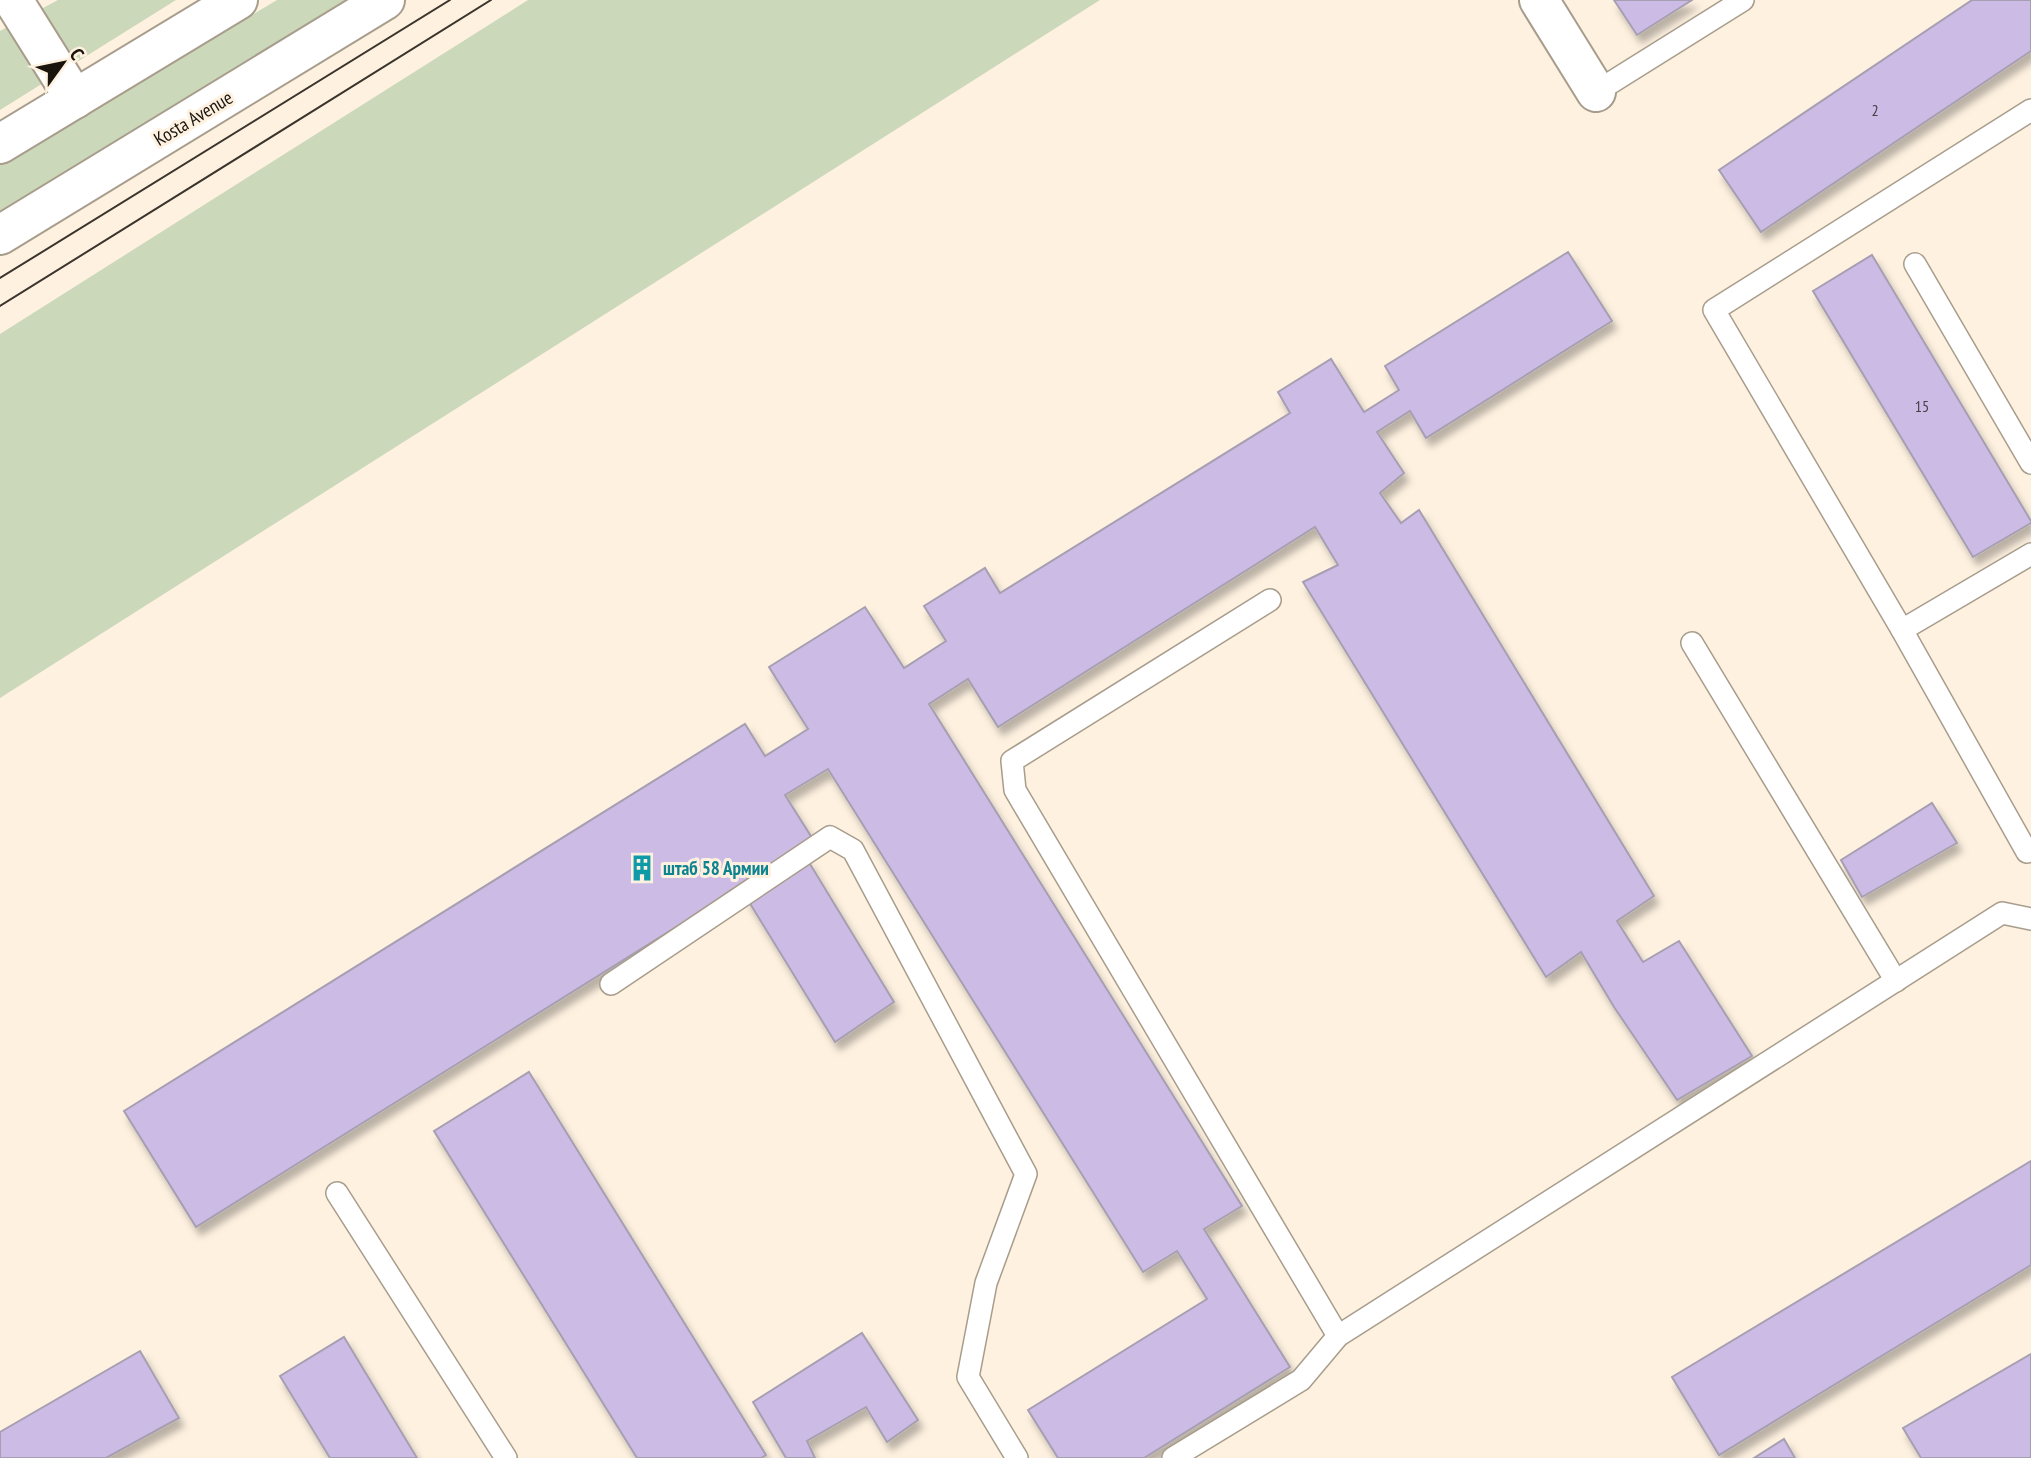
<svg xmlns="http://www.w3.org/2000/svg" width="2031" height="1458" font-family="'PT Sans Narrow',sans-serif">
<defs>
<filter id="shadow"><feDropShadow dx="4.5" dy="8" stdDeviation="3.5" flood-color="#0004"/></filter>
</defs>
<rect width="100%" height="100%" fill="#fef1e0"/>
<g fill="#cbd8ba">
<polygon points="58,0 176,0 0,110 0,31"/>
<polygon points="277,0 348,0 0,213 0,165"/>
<polygon points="528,0 1100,0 0,698 0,334"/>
</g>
<g fill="#ccbbe5" stroke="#a69fb1" stroke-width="2" filter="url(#shadow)">
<polygon points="1614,0 1692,0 1637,35"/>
<polygon points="1972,0 2031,0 2031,51 1761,232 1719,170"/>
<polygon points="1568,252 1612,321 1426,438 1410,411 1377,432 1404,473 1380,493 1401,523 1419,510 1654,896 1617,921 1643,962 1679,941 1752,1056 1677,1100 1614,1007 1581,952 1546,977 1303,582 1338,565 1315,527 998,727 968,679 929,704 1242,1206 1204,1229 1290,1367 1144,1458 1058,1458 1028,1410 1207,1299 1177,1251 1143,1272 828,769 785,795 814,841 196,1227 124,1111 745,724 765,756 808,729 769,667 865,607 904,668 946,641 924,606 985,568 1000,593 1290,413 1278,392 1331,359 1364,412 1399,390 1385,366"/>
<polygon points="1872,255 2031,521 2031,523 1973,557 1813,291"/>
<polygon points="1932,803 1957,843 1862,897 1841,860"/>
<polygon points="807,859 894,1002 835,1042 746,897"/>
<polygon points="529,1072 766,1455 761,1458 637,1458 434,1131"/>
<polygon points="2031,1161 2031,1265 1719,1455 1672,1377"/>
<polygon points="862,1333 918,1420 887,1442 866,1407 807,1441 815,1458 786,1458 753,1402"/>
<polygon points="344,1337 417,1458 330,1458 280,1376"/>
<polygon points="140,1351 179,1418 106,1458 0,1458 0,1432"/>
<polygon points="2031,1354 2031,1458 1921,1458 1903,1428"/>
<polygon points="1784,1439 1795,1458 1754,1458"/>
</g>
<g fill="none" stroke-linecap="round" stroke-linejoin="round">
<g stroke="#a89d8c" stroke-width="24">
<g id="service">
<polyline points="1596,92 1743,0"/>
<polyline points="2031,110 1714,310 1902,630 2027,852 2031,850"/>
<polyline points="1915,264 2031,463"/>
<polyline points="1270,600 1012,761 1015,790 1338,1336"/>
<polyline points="1902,630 2031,554"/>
<polyline points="1692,643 1896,981"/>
<polyline points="611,984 830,837 853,850 1026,1174 986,1283 968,1377 1017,1458"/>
<polyline points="337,1193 506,1458"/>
<polyline points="1173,1458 1301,1380 1338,1336 2002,913 2031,919"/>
</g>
</g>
<g stroke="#a89d8c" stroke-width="42">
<g id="minor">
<polyline points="13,0 75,99"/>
<polyline points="1539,0 1596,92"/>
</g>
</g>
<g stroke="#a89d8c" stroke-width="42">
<g id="primary">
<polyline points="0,144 238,0"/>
<polyline points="0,235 385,0"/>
</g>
</g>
<use href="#service" stroke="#fff" stroke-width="21"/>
<use href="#minor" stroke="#fff" stroke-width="38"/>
<use href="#primary" stroke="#fff" stroke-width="38"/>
<g stroke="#3a342c" stroke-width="2">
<polyline points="0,278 450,0"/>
<polyline points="0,306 491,0"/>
</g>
</g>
<defs>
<g id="building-bare" transform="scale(2.1)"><path d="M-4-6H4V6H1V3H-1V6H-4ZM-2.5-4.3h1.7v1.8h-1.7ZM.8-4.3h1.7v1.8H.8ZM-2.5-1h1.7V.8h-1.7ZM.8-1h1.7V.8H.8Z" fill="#0f9aa8" stroke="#fef1e0" stroke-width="2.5" paint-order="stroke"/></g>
</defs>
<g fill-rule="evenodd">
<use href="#building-bare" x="642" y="868"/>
</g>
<g text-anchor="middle" stroke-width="6" stroke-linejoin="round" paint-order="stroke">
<g font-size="16" fill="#463e44">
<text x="1875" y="116">2</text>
<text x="1922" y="412">15</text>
</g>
<g font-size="19" fill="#19140e" stroke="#fef1e0">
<text transform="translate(193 118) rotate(-31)" y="7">Kosta Avenue</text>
</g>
<g font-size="19" font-weight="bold" fill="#0d838f" stroke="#fef1e0" text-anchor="start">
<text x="663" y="875">штаб 58 Армии</text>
</g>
</g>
<g transform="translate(63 63) rotate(57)" stroke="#fef1e0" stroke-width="5" paint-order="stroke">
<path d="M0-5L12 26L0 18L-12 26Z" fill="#19140e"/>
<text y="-10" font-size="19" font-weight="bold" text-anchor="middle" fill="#19140e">С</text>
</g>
</svg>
